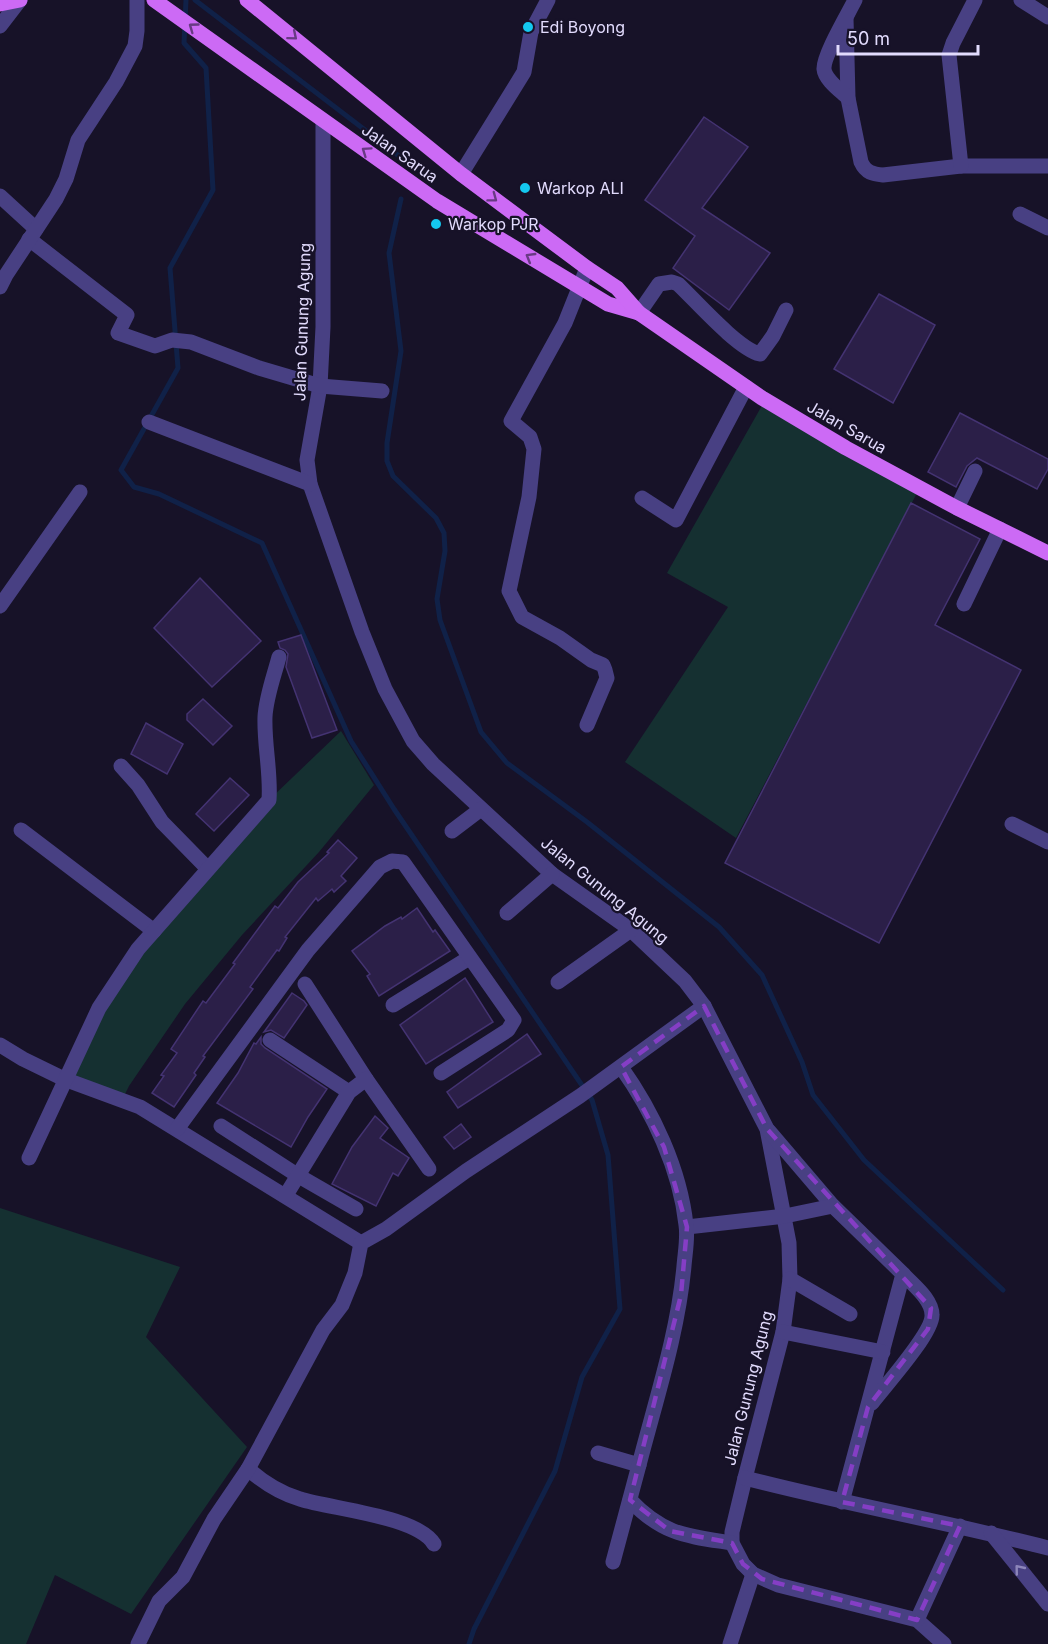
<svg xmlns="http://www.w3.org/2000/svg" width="1048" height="1644" font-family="Inter,sans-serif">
<rect width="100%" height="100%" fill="#171228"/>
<g fill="#153031">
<polygon points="764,402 917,493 736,838 625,762 728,607 667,573"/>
<polygon points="341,731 374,785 319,852 242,935 185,1004 129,1086 122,1100 64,1079 99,1008 269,800"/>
<polygon points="0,1208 180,1267 146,1337 247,1447 131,1614 55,1575 26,1644 0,1644"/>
</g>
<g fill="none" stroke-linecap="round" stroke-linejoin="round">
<g stroke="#102148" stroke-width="5">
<polyline points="186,0 184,43 206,68 213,190 170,268 178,368 121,470 134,487 159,494 262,543 351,741 394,809 592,1100 608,1155 620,1309 582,1377 555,1471 474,1629 469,1644"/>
<polyline points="195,0 416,169"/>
<polyline points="401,199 389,253 401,351 387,443 387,461 393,476 436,518 444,533 445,551 437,599 440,620 481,732 507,763 587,822 719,927 762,975 802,1062 813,1095 864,1160 1003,1290"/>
</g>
</g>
<g fill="#2b1f48" stroke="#443372" stroke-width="1.5">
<polygon points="704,117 748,147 702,208 770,253 729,310 673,268 695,236 645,200"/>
<polygon points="879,294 935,325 893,403 834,369"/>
<polygon points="960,413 1048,459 1048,469 1037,489 977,458 967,466 956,487 928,472"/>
<polygon points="911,503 980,539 935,625 1021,670 879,943 725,863"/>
<polygon points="200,578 261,641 212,687 154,628"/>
<polygon points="301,635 337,730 312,738 286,667 288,654 285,650 280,648 278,642"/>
<polygon points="203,699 232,726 213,745 187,720 187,714"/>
<polygon points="146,723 183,744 167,774 131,754"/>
<polygon points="230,778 249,795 214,831 196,814"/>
<polygon points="338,840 357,858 341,876 346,881 334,892 332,889 318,901 316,898 285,937 287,938 279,951 277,950 250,987 253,989 203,1056 205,1057 194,1073 196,1075 174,1107 152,1093 164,1076 161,1075 177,1053 171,1049 203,1001 206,1003 235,964 233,963 275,906 278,908 298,882 329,853 327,852"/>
<polygon points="417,908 433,932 435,930 450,951 379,996 367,976 370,974 352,951 385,926 401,917 402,919"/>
<polygon points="465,978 493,1022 426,1064 400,1025"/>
<polygon points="292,993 304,1001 307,1005 284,1038 271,1030 264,1032"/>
<polygon points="527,1034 541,1054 458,1108 447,1092"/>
<polygon points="261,1037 261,1044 265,1048 327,1089 308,1117 291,1147 217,1103 238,1073 254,1043 256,1044"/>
<polygon points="375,1116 388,1128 380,1138 409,1158 398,1176 393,1173 376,1206 332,1184 352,1147"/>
<polygon points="461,1124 471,1137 454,1149 444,1137"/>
</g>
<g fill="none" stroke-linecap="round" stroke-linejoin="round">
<g stroke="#484083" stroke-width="15">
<polyline points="1021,0 1048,17"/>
<path d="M846 18 848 98 861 162C866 173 873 174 883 175L961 166H1048"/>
<polyline points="0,26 20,0"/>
<path d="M848 98C841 91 825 80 824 69 823 56 848 14 855 0"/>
<polyline points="323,122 323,327 320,386 307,460 310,484 362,632 385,689 413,741 433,764 552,874 631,930 685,981 704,1006 767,1129 789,1243 790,1279 783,1332 745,1478 732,1532 732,1543 743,1564 753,1574 778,1585 917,1620 944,1644"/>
<polyline points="961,166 949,55 953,43 975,0"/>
<polyline points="461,174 524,72 531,32 548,0"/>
<polyline points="0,196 36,229"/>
<polyline points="1020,214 1048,228"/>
<polyline points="29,239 127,315 118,333 155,346 172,340 191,342 259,368 320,386 382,391"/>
<polyline points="0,287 6,275 56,199 66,179 78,140 116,82 135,46 137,31 137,0"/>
<path d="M639 313 659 284 672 282 678 284C696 301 738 349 760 354L773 336 786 310"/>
<polyline points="149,422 310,484"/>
<polyline points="642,498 676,520 746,387"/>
<polyline points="957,508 975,471"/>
<polyline points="964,604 1000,529"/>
<polyline points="0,606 80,492"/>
<polyline points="587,725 607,678 605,670 603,665 591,660 560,638 522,617 509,591 529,497 534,449 530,437 511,421 565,323 587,268"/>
<polyline points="121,766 138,785 162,822 208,869"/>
<polyline points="1012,824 1048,842"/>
<polyline points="21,830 154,931"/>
<polyline points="452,831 481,809"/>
<polyline points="507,913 552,874"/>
<polyline points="558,982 631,930"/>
<polyline points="305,984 366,1079"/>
<polyline points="393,1005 469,958"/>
<polyline points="270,1040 349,1092"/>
<polyline points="0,1045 23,1059 64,1079 140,1107 361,1243"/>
<polyline points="221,1126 297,1175 356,1209"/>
<polyline points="177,1129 308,950 380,867 392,861 403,862 514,1020 508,1030 441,1073"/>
<polyline points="769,1131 833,1206 903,1274 842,1502"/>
<path d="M29 1158 99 1008 138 949 269 800C271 772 264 745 265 717 266 697 274 676 279 657"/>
<polyline points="286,1195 349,1092 366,1079 429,1169"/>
<polyline points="687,1227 785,1216 833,1206"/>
<polyline points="790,1279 850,1314"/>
<polyline points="783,1332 883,1352"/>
<path d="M872 1403C884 1387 933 1333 932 1315 932 1299 913 1285 903 1274"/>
<path d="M598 1453 639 1465C656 1399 678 1333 684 1266 685 1253 688 1238 686 1225 680 1169 653 1112 621 1067"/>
<path d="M248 1469C263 1482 279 1493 300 1499 331 1509 417 1516 434 1544"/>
<path d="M745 1478C845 1504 947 1522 1048 1548"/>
<path d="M630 1500C663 1535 687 1536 732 1543"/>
<polyline points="991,1533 1048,1604"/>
<polyline points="613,1562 639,1465"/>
<polyline points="917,1620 960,1526"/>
<polyline points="138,1644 159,1601 183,1577 214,1519 248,1469 323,1330 342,1305 355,1273 361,1243 386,1229 466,1171 580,1096 704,1006"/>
<polyline points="730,1644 753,1574"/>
</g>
<g stroke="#cc6af5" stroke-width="15">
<polyline points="154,0 437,201 608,304 639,313"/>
<polyline points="247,0 461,174 587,268 617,288 639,313 762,398 846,448 957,508 1048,553"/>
<polyline points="0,4 20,0"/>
</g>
</g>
<defs><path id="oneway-chevron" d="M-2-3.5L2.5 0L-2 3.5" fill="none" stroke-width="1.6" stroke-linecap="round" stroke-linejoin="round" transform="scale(1.5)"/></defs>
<g stroke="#683a84">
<use href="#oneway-chevron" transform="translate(193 27) rotate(-144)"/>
<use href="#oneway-chevron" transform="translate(293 36) rotate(40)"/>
<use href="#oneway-chevron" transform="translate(366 151) rotate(-145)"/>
<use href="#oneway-chevron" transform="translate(493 198) rotate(37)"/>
<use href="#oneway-chevron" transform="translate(530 257) rotate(-149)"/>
</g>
<use stroke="#8d86ba" href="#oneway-chevron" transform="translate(1019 1569) rotate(-129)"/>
<path fill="none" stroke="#853ec5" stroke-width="4.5" stroke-dasharray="12 8" stroke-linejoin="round" d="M704 1006 767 1129 931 1308 928 1329 868 1407 842 1502 960 1526 917 1620 762 1579 743 1564 732 1543 670 1531 630 1500 681 1295 687 1227 664 1147 621 1067Z"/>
<g fill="#14c8ef" stroke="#171228" stroke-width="2">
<circle cx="528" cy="27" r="6"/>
<circle cx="525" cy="188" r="6"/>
<circle cx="436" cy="224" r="6"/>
</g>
<g text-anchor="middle" stroke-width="4.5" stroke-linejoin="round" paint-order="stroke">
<g font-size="16" fill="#e2dbfd" stroke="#171228" text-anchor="start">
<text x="540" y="33">Edi Boyong</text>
<text x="537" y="194">Warkop ALI</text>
<text x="448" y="230">Warkop PJR</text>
</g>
<g font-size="16" fill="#e2dbfd" stroke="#171228">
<text transform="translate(400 153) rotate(35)" y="6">Jalan Sarua</text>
<text transform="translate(302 322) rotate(-88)" y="6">Jalan Gunung Agung</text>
<text transform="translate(847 427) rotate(30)" y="6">Jalan Sarua</text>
<text transform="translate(605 890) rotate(39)" y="6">Jalan Gunung Agung</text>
<text transform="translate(748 1388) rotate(-76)" y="6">Jalan Gunung Agung</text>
</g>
</g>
<path d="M838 45v9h140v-9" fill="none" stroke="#e2dbfd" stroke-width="3"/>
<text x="847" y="45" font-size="18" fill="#e2dbfd" stroke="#171228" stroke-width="4.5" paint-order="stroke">50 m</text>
</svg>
